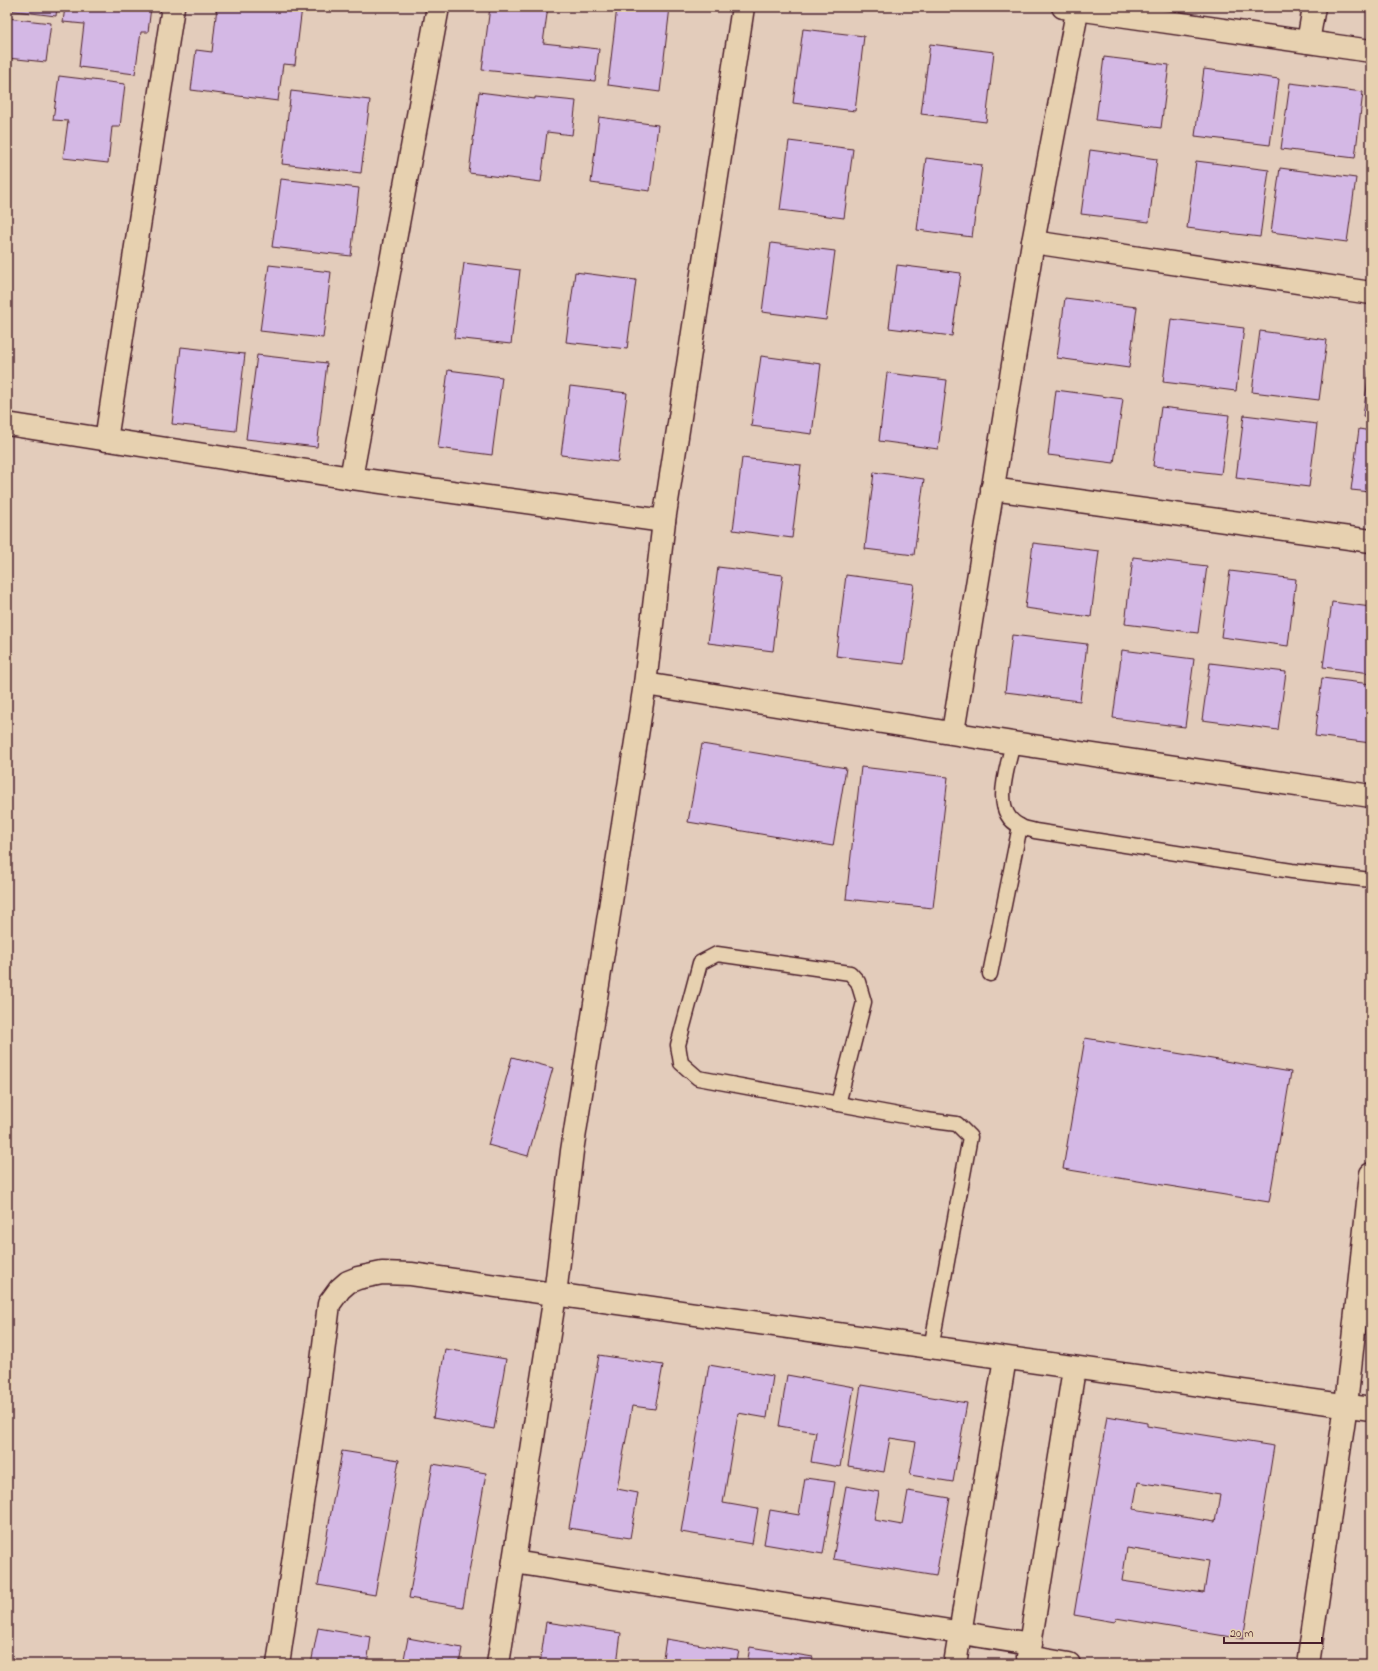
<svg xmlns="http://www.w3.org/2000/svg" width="1378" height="1671" font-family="'Indie Flower',sans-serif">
<rect width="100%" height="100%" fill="#e3ccbb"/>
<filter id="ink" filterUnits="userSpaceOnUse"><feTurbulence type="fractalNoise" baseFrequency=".025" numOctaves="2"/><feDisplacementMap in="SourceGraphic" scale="8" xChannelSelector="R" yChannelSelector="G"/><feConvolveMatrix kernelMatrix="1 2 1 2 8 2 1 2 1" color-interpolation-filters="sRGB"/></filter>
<g filter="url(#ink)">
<g fill="#d4b8e5" stroke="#4a1f2b" fill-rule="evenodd">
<polygon points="7,7 57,7 56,16 7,10"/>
<polygon points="65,7 151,7 148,32 141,32 135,74 79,67 84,24 63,22"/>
<polygon points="217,7 302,7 295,65 283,64 278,101 191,90 196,50 212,52"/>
<polygon points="490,7 548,7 543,43 599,49 595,81 482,70"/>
<polygon points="617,7 670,7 660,92 608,85"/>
<polygon points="7,18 51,23 46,62 7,58"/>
<polygon points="803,29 864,36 855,111 793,103"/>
<polygon points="930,44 994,52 986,122 921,114"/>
<polygon points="1104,57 1169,65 1161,128 1096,120"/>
<polygon points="1204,69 1279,79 1270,145 1195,136"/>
<polygon points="59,76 125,84 120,127 112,127 108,163 63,158 68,121 53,120"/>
<polygon points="1290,83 1363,92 1355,158 1281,149"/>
<polygon points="291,91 370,100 361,173 282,164"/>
<polygon points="479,92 535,99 535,97 576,101 572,135 547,132 541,182 469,173"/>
<polygon points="599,117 658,125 650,191 591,183"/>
<polygon points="789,141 853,149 844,218 780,210"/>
<polygon points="1090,150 1157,159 1149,222 1081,214"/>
<polygon points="926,158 982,165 972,237 917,230"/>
<polygon points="1196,161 1269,170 1260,237 1187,228"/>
<polygon points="1280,168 1356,178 1347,242 1271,232"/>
<polygon points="281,179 359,188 351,256 272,247"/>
<polygon points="771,243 835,251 826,320 762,312"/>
<polygon points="464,263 520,270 511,344 454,338"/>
<polygon points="269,265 331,272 323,338 260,331"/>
<polygon points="897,265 961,273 952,336 889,328"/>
<polygon points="575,272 636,280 627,349 566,342"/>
<polygon points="1065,298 1137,307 1129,368 1057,358"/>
<polygon points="1171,319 1244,328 1236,391 1163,382"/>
<polygon points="1260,331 1327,340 1319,400 1252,392"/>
<polygon points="181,347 245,354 236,431 172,424"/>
<polygon points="257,355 327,363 317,447 246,439"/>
<polygon points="761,356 821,364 812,434 751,426"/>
<polygon points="1371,356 1371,417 1363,416"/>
<polygon points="448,370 502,377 492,455 438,448"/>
<polygon points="887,373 947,380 938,449 879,441"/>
<polygon points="570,386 627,393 618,462 561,455"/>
<polygon points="1056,390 1123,399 1114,463 1048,455"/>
<polygon points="1161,407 1229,415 1221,474 1153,466"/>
<polygon points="1244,415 1317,424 1309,487 1236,478"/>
<polygon points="1359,429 1371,431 1371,492 1351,490"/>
<polygon points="742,458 801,465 792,538 733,530"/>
<polygon points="874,472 924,479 914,555 865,549"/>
<polygon points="1033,543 1099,551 1091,617 1025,608"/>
<polygon points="1133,557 1207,566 1198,633 1125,624"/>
<polygon points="718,567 783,575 773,651 708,643"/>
<polygon points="1230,571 1296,579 1288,646 1221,637"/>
<polygon points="846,575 914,584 904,664 836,656"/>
<polygon points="1332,602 1371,607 1371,673 1323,667"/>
<polygon points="1012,635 1087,644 1080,701 1005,692"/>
<polygon points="1122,650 1194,659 1185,727 1113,718"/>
<polygon points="1210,663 1286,672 1278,730 1202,720"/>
<polygon points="1322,678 1371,684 1371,743 1315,736"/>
<polygon points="702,744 846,768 833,846 688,822"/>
<polygon points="861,767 948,777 933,908 846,899"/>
<polygon points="1085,1038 1291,1072 1269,1202 1063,1169"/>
<polygon points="512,1057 553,1068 528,1156 488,1145"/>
<polygon points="445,1349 506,1359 494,1429 433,1418"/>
<polygon points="599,1355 663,1365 655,1409 632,1406 617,1489 638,1493 630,1538 569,1528"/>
<polygon points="709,1365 773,1376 767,1418 738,1413 723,1503 758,1509 752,1544 681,1532"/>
<polygon points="787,1375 854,1387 840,1467 811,1462 816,1432 779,1426"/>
<polygon points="861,1385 967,1403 953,1482 910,1475 916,1442 890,1438 884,1472 848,1466"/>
<path d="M1107 1416 1147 1423V1426L1274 1446 1243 1639 1116 1618 1115 1622 1074 1615ZM1138 1482 1220 1495 1215 1522 1133 1509ZM1127 1548 1209 1561 1204 1593 1122 1581Z"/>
<polygon points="342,1451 399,1460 375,1595 318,1585"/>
<polygon points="433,1464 486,1473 463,1607 409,1598"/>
<polygon points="805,1478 835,1482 823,1554 764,1544 770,1510 799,1515"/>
<polygon points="846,1486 879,1492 874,1520 902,1525 908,1491 950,1498 936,1576 833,1559"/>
<polygon points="546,1622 621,1633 617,1664 540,1664"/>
<polygon points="318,1628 371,1637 367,1664 311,1664"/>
<polygon points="408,1638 462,1648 459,1664 403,1664"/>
<polygon points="666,1639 739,1651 736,1664 662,1664"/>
<polygon points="750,1647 813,1657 811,1664 747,1664"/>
</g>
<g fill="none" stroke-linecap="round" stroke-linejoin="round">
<g stroke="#4a1f2b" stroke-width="17">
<g id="service">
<path d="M1013 743C1008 767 990 812 1020 826 1024 829 1030 829 1035 831L1292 871 1371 880"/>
<polyline points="990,974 1020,826"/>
<polyline points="838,1104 864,1002 858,982 850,973 717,954 700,963 678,1045 681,1063 698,1078 926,1120 957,1124 970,1137 931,1348"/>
</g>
</g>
<g stroke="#4a1f2b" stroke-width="25">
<g id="minor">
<polyline points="1063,7 1371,51"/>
<polyline points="1308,42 1314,7"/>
<polyline points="1033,242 1371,293"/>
<polyline points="7,424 351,478 664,521"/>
<polyline points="106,440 173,7"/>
<polyline points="351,478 438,7"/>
<polyline points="992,489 1371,541"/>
<polyline points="645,684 1013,743 1371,796"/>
<polyline points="953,732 1033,242 1078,7"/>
<polyline points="514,1562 1031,1644"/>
<polyline points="278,1664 317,1402 329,1304 340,1289 348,1282 358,1278 382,1273 411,1274 1371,1409"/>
<polyline points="498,1664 555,1295 572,1151 645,684 664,521 743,7"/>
<polyline points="955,1664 1005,1358"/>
<polyline points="1069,1664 1028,1657 1074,1369"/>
<polyline points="1308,1664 1346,1405 1371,1174"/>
</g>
</g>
<use href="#service" stroke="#e7d1b0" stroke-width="14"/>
<use href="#minor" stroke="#e7d1b0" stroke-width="22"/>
</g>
</g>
<rect width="1378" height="1671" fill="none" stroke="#e7d1b0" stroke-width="24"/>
<rect x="12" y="12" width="1354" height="1647" fill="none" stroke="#4a1f2b" stroke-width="1.5" filter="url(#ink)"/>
<path d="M1224 1637v6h98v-6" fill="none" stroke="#4a1f2b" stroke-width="2"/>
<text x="1230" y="1637" font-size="12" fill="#4a1f2b" stroke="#e7d1b0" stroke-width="3" paint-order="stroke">20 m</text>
</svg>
